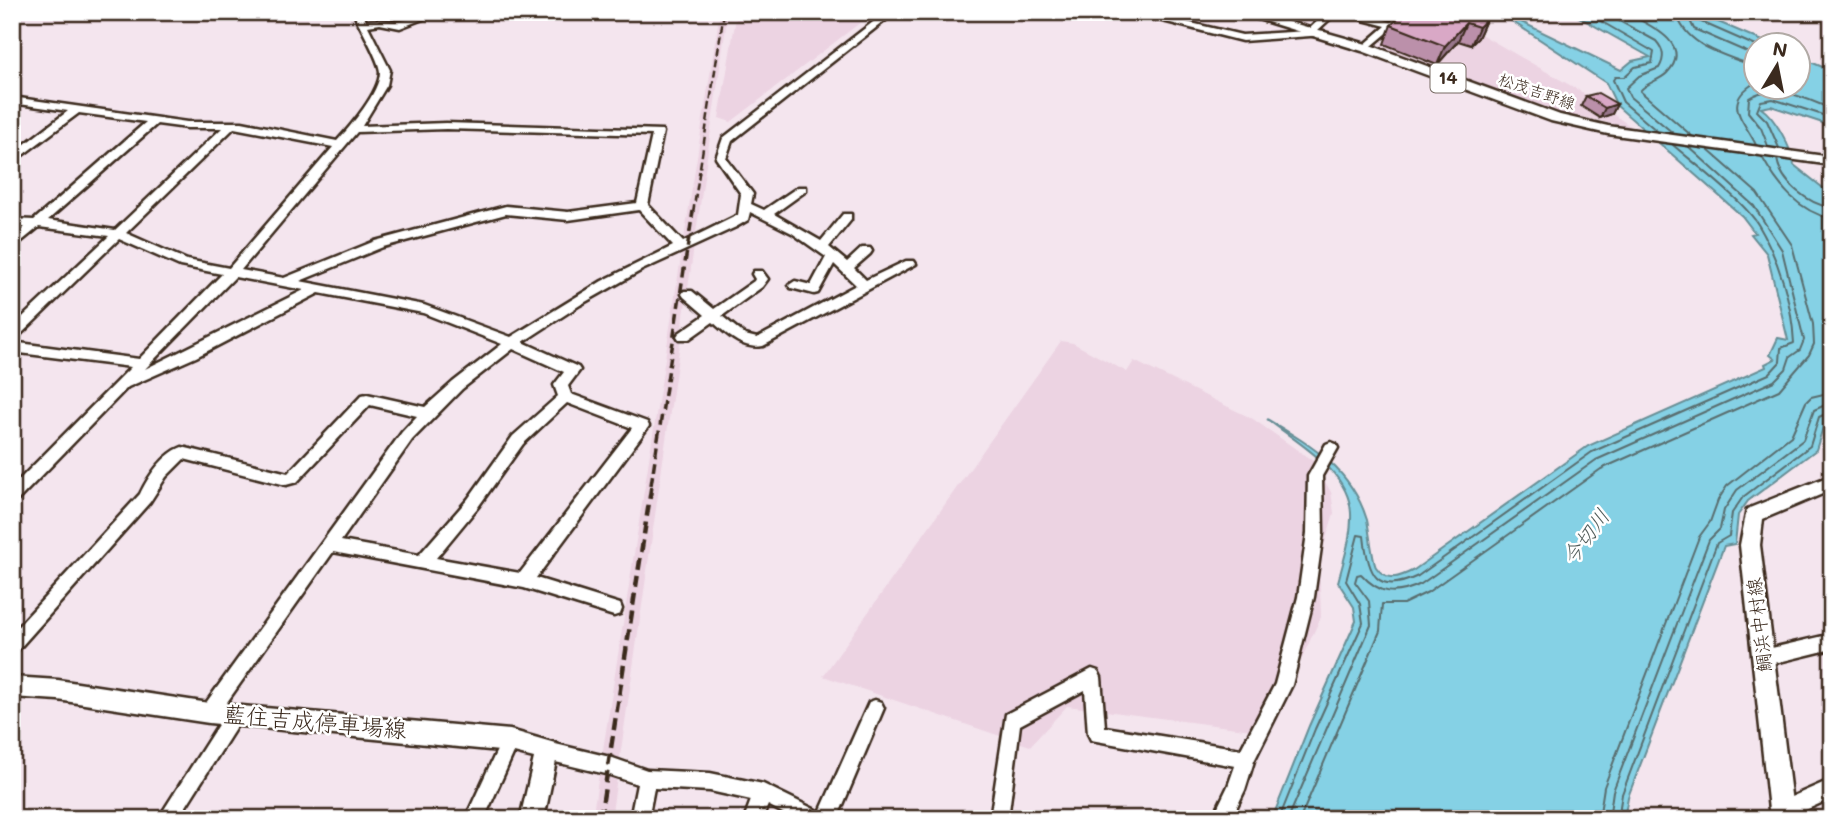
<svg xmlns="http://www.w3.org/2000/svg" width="1844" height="831" font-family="Mali,'Klee One',sans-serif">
<rect width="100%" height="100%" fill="#f4e5ee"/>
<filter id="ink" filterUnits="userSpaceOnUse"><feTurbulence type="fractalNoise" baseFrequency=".0143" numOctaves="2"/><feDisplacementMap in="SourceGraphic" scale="14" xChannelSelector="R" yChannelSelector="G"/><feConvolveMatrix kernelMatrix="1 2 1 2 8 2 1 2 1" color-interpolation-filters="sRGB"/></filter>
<g filter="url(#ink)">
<g fill="#ecd3e2">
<polygon points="720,12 728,12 611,819 592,819"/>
<polygon points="737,12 874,12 731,122 719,118"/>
<polygon points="1397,29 1477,32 1580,91 1633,128 1544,109 1377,49"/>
<polygon points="1061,341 1073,343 1127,372 1134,361 1253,419 1313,461 1331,492 1334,513 1319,562 1321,617 1267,732 1067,706 1030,746 823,676"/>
</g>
<path fill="#85d1e5" stroke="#678e95" stroke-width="2" d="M1570 12H1695L1772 45 1756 46V88H1798L1799 57 1832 71V126L1771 106 1761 108C1775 117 1792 149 1794 165L1832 195V417L1825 421 1816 450 1748 501 1738 515 1735 544 1724 546 1628 797 1624 819H1272L1309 726 1356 621 1354 607 1338 582C1344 559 1352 536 1351 513 1349 470 1297 443 1267 419 1310 445 1351 468 1367 520 1369 529 1373 563 1376 567 1387 583 1400 577 1414 570L1588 446 1766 367 1765 364 1775 359 1770 355 1778 338 1788 340 1767 254 1751 234 1755 233 1742 216 1617 106 1606 83 1504 16 1511 17 1621 70 1632 61 1650 57Z"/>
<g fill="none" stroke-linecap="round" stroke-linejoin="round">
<g stroke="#596d6e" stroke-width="2">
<polyline points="1585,12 1654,52 1652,63 1635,67 1624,77 1615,77 1613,80 1623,102 1657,131"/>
<path d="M1603 12 1656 41C1664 50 1665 58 1659 68L1639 76 1626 88 1630 97 1673 133"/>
<path d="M1625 12C1645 23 1696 43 1667 73 1659 81 1647 82 1640 91L1692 136"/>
<path d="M1676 12C1685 47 1726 55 1756 67"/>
<polyline points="1686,12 1694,29 1756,56"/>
<polyline points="1695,12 1699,21 1756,46"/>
<path d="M1756 82C1721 103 1743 118 1756 145"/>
<path d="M1768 146 1761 128 1748 112 1749 98C1773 81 1808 100 1832 109"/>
<polyline points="1779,148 1767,121 1757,111 1761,101 1773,99 1832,118"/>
<path d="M1762 157C1778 186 1798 211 1832 219"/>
<path d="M1777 159C1781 183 1808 204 1832 208"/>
<path d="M1279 819 1315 729 1363 623 1360 604 1346 581 1358 535 1364 536C1368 574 1376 596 1418 576L1592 452 1769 374 1780 362 1781 348 1794 343C1792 303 1779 260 1759 226 1746 203 1695 164 1673 145"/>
<path d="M1288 819 1371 625 1369 601 1355 582 1357 575 1361 574C1380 595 1396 596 1421 584L1596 460 1774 381 1786 369 1790 357 1800 350 1804 340 1782 250 1754 206 1689 147"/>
<polyline points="1300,819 1380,631 1382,604 1403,604 1428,592 1601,469 1779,390 1809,355 1814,344 1813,324 1792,245 1757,193 1708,150"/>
<polyline points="1599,819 1604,787 1699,537 1710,522 1718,500 1727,486 1791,436 1806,402 1811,397 1832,392"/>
<polyline points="1609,819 1613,791 1709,540 1720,529 1724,510 1737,490 1803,440 1814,410 1832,402"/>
<polyline points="1618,819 1622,794 1717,543 1729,536 1732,513 1743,497 1810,446 1819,417 1832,411"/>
</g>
<g stroke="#3b2a1e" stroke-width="5">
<g id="minor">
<path d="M353 12H362L366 21C380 18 391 23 401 21 416 19 426 12 441 12L400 28 380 24 368 26 390 70 387 85 362 126 446 123 662 130 663 132 648 205 683 242 738 215 741 194 716 158 723 138 886 12H896L732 141 726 158 753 194 751 204 764 210 798 187H806V191L774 214 821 241 843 214H851V220L829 247 847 262 862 248H870L872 251 870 254 854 268 866 280 906 261H914L916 264 763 346C742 350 727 334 713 322L689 339H679L677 336 679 333 705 315 684 297 682 294 684 291H692L714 309 754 281 755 279 752 274 754 271H762L768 279 762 287 722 316 745 335 757 338 856 285 834 264 818 293 814 294 791 288 789 285 795 281 811 285 826 257 792 233 750 212 748 220 736 227 642 270 580 305 523 342 578 367 580 370 568 386 571 394 647 422 649 426 536 578 620 604 622 609 620 614 614 616 524 588 333 552 215 719 209 721 203 719 200 713 203 707 402 432 417 416 370 405 297 482 286 485 184 459 166 477 150 502 18 650 12 652V633L140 494C148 477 163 454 182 447L288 473 362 395 367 394 425 407 453 382 502 344 423 313 319 293 196 357 128 387 17 501 12 503V487L131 367 12 352V342L139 359 222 274 180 266 119 239 17 338 12 340V327L109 236 39 227 12 249V238L25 227H12V219L34 220 146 122 79 113 12 163V154L68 111 12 103V97L187 122H242L337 141C350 127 380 92 380 72 380 61 358 23 353 12ZM157 124 187 128H222L115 230 48 220ZM234 128 333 147 229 268 187 260 126 233ZM446 129 652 135 637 203 568 212 506 206 375 241 284 278 241 270 357 132ZM639 210 673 246 602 281 511 337 424 305 300 281 383 247 506 214 568 220ZM235 277 304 290 145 369ZM513 349 564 372 554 385 558 396 513 436 468 499 419 555 341 541 412 440 462 389ZM567 403 632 428 520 573 436 558 478 507 523 444Z"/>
<polygon points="1127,12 1144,12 1242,35 1307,31 1323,16 1331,18 1318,30 1324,31 1324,35 1242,41"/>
<polygon points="1290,12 1301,12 1284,24 1278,24 1278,20"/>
<path d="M1354 12C1366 12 1378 18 1391 22L1402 12H1412L1366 51 1361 48 1363 46 1386 26 1363 20Z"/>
<polygon points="1331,442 1336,444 1338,448 1322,476 1323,533 1314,597 1292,685 1254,761 1245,790 1231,819 1212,819 1228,786 1235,766 1091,740 1088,734 1085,690 1020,725 1008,819 990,819 1006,714 1092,669 1098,671 1101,677 1105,727 1241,749 1275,684 1298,597 1307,533 1308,476 1326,444"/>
<polygon points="1832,634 1832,649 1763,666 1757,663 1755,658 1757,653 1763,650"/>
<polygon points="875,700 881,702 884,708 837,819 794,819 768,805 762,819 744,819 751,800 710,791 654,788 648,819 630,819 637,784 610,775 547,760 541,757 538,751 541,745 547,742 610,757 647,770 710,773 763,784 820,812 869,702"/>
<polygon points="234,707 240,709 243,715 240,721 178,819 158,819 228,709"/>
<polygon points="510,732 516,735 519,741 484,819 465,819 504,735"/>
<polygon points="1832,779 1832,798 1786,819 1775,818 1773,811 1775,804"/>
</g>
</g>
<g stroke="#3b2a1e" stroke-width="5">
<g id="major">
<polygon points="1235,12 1254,12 1370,45 1560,115 1608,126 1832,157 1832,165 1608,134 1551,121 1362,51"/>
<polygon points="1832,475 1832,490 1763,519 1760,545 1794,819 1770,819 1740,545 1747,509"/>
<polygon points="12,677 58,680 209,703 510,730 555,743 558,751 544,819 520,819 534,758 510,752 209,723 58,700 12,697"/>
</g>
</g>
<use href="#minor" fill="#fff" fill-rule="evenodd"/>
<use href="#major" fill="#fff" fill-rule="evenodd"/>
<polyline stroke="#3b2a1e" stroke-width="2.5" stroke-dasharray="8 3.5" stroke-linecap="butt" points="693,213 724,12"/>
<polyline stroke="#3b2a1e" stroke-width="3.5" stroke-dasharray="10 5" stroke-linecap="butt" points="651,485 693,211"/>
<polyline stroke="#3b2a1e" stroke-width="4.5" stroke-dasharray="12 6" stroke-linecap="butt" points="600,819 652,483"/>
</g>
<g fill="#bb90aa" stroke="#3b2a1e" stroke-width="2">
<polygon points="1474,16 1486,20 1478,38 1471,45 1458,41 1437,65 1384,44 1391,25"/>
<polygon points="1586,96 1617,104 1612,114 1600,118 1581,106"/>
</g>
<g fill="#98768b" stroke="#3b2a1e" stroke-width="2">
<polygon points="1486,20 1478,38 1471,45 1479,27"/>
<polygon points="1466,23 1458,41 1437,65 1445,46"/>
<polygon points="1617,104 1612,114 1600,118 1605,108"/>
</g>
<g fill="#d9a8c6" stroke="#3b2a1e" stroke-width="2">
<polygon points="1404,12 1475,12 1473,15 1486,20 1479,27 1466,23 1445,46 1391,25"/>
<polygon points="1598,93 1617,104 1605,108 1586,96"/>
</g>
</g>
<g text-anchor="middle" stroke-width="5" stroke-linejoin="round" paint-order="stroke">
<g font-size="16" fill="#3b2a1e" stroke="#fff">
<text transform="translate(1537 91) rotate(19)" y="6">松茂吉野線</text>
</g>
<rect fill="#fff" stroke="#766a62" stroke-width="2" x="1430.5" y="63.5" width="35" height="29" rx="5"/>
<g font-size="18" font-weight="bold" fill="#3b2a1e">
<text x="1448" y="84">14</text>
</g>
<g font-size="19" fill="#3b2a1e" stroke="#fff">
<text transform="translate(1759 625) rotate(-97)" y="7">鯛浜中村線</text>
</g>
<g font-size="21" font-style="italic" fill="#515c5a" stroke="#fff">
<text transform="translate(1586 537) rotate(-53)" y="7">今切川</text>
</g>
<g font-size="23" fill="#3b2a1e" stroke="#fff">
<text transform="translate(315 722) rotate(5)" y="8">藍住吉成停車場線</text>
</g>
</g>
<rect width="1844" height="831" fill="none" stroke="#fff" stroke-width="42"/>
<rect x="21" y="21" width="1802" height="789" fill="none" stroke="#3b2a1e" stroke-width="2.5" filter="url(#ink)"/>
<g transform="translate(1777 66) rotate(10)"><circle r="33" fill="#ffffff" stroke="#b1aaa5" stroke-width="2"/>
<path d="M0-5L12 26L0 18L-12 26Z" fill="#3b2a1e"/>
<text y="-10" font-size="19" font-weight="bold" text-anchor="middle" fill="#3b2a1e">N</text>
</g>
</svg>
